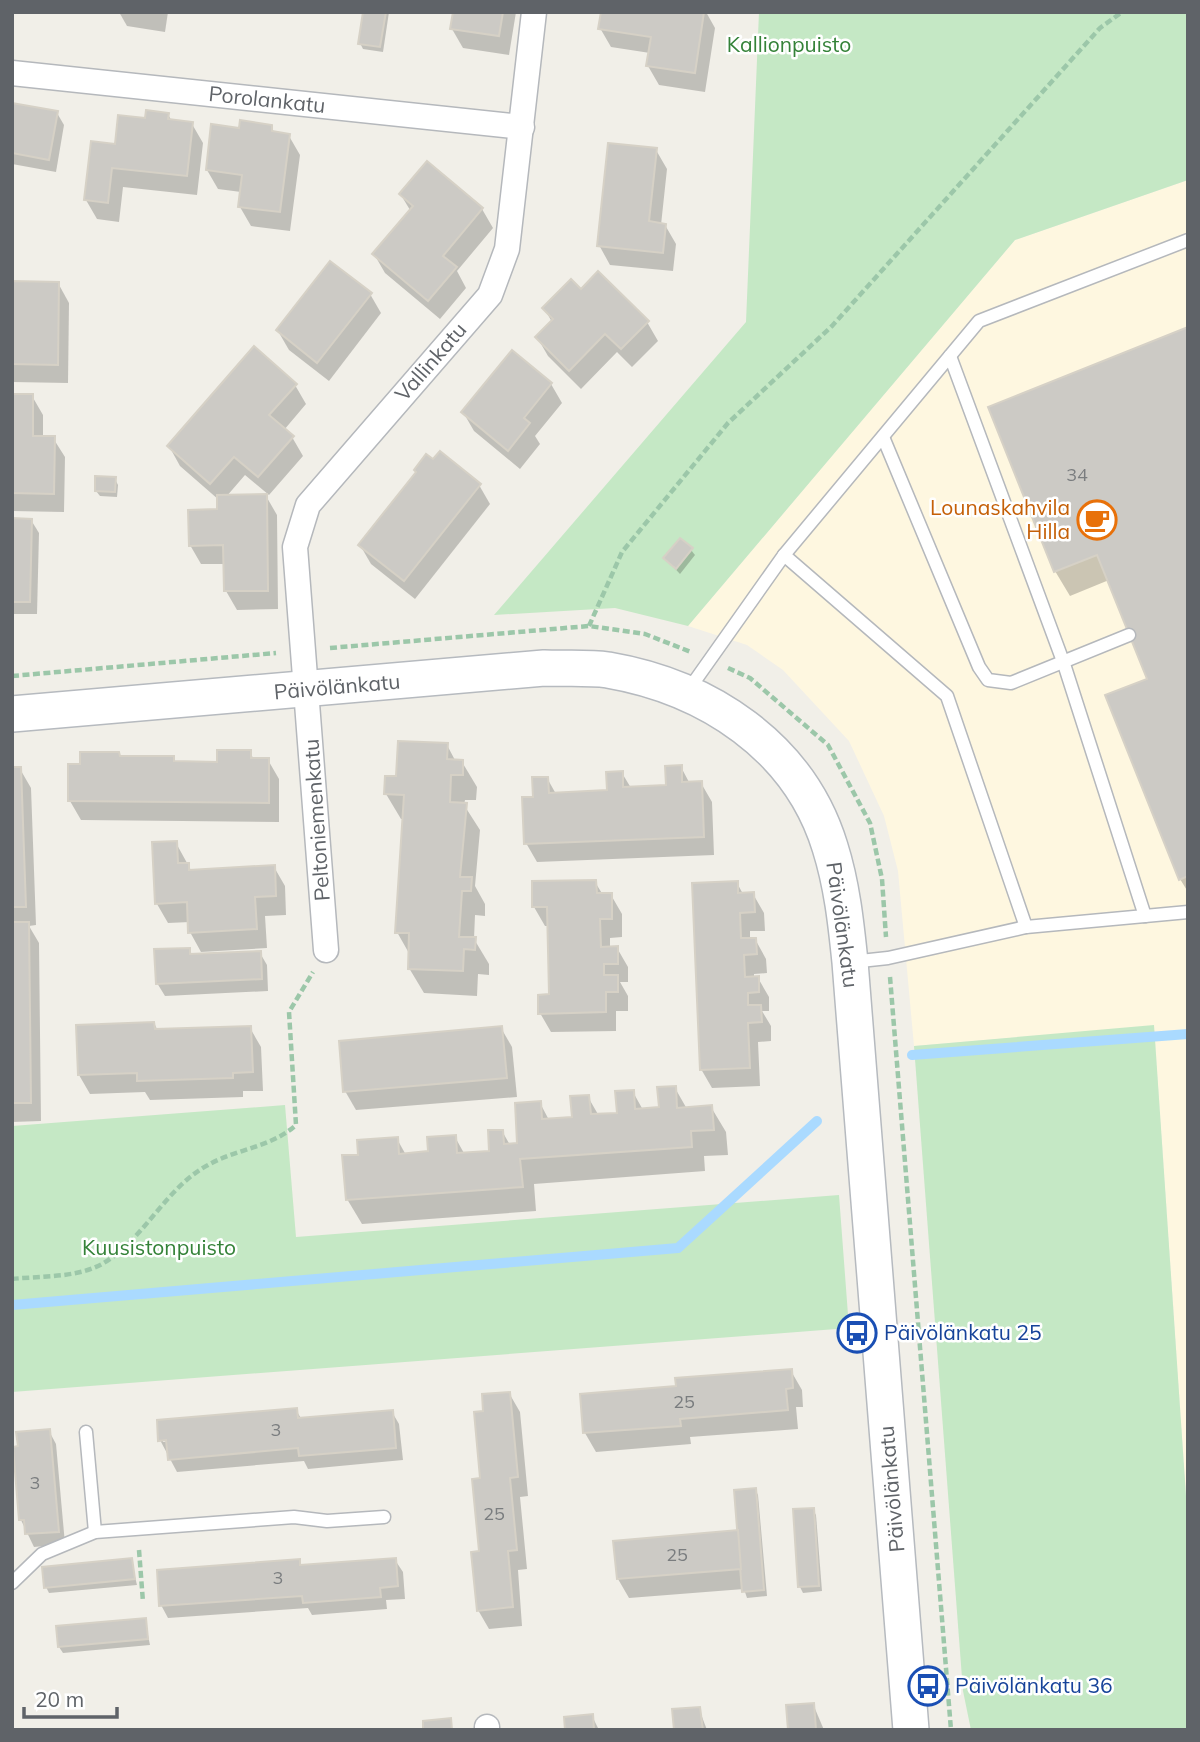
<svg xmlns="http://www.w3.org/2000/svg" width="1200" height="1742" font-family="Mulish,sans-serif">
<rect width="100%" height="100%" fill="#f1efe8"/>
<polygon fill="#fef7e0" points="1188,180 1188,1525 1154,1026 914,1046 898,871 884,816 849,741 783,670 747,645 688,626 1015,240"/>
<g fill="#c5e8c5">
<polygon points="759,12 1188,12 1188,180 1015,240 688,626 615,608 494,615 746,322"/>
<polygon points="1154,1025 1188,1525 1188,1730 971,1730 963,1691 914,1046"/>
<polygon points="285,1105 296,1237 839,1195 849,1328 12,1392 12,1126"/>
</g>
<g fill="#0003" fill-rule="evenodd">
<polygon points="119,12 168,12 165,32 127,26"/>
<polygon points="364,12 389,12 383,52 363,49 360,43"/>
<polygon points="455,12 516,12 509,55 463,48 452,29"/>
<polygon points="602,12 706,12 715,28 705,92 659,85 648,66 650,53 611,47 600,28"/>
<polygon points="12,105 57,113 64,125 56,172 12,164"/>
<polygon points="168,114 172,122 192,124 203,143 197,195 123,187 119,222 97,219 86,200 117,146 147,120"/>
<polygon points="271,126 275,134 289,136 300,155 290,231 251,226 240,207 241,192 218,189 207,170 241,130"/>
<polygon points="656,150 667,169 661,225 665,225 676,244 673,271 610,265 599,245"/>
<polygon points="428,163 482,209 493,228 457,271 466,288 440,319 385,273 374,254 410,210 401,195"/>
<polygon points="12,282 58,283 69,303 68,383 12,382"/>
<polygon points="581,291 647,322 658,341 632,367 617,352 581,389 548,356 537,337 552,322 544,308"/>
<polygon points="370,294 381,313 329,381 289,350 278,331"/>
<polygon points="1188,329 1188,892 1180,879 1149,680 1109,580 1070,596 1055,571"/>
<polygon points="551,384 562,403 535,436 540,444 520,469 474,431 463,412"/>
<polygon points="295,385 306,404 284,430 292,437 303,456 269,495 245,475 226,497 266,496 277,515 278,609 237,610 226,591 225,564 201,564 190,545 219,511 219,500 180,466 169,446"/>
<polygon points="12,396 32,396 43,415 43,438 53,438 65,457 64,512 12,511"/>
<polygon points="417,473 479,485 490,504 415,599 371,564 360,545"/>
<polygon points="115,479 118,485 117,497 100,496 96,491"/>
<polygon points="12,520 31,520 39,533 37,614 12,614"/>
<polygon points="691,550 695,555 680,574 665,558"/>
<polygon points="447,745 456,762 462,762 477,787 476,800 465,800 464,805 480,830 475,886 485,904 485,916 475,915 474,939 489,964 489,975 478,974 477,996 424,993 409,968 410,955 397,932 404,819 401,819 386,794 398,778"/>
<polygon points="250,752 254,760 268,760 279,779 279,822 81,820 70,801 121,758 173,758 176,763 219,763"/>
<polygon points="681,767 690,784 701,783 712,802 714,855 537,862 526,843 534,798 547,778 556,794 609,792 622,773 631,788 668,787"/>
<polygon points="12,769 20,769 31,788 36,925 29,926 39,943 41,1121 12,1122"/>
<polygon points="176,843 192,872 274,867 285,886 286,915 265,916 267,948 201,952 190,932 190,922 168,923 157,904"/>
<polygon points="595,882 603,895 611,895 622,914 622,937 610,938 610,948 617,948 628,967 628,982 620,982 628,996 628,1011 616,1011 616,1031 551,1032 540,1013 551,996 549,926 545,926 534,907"/>
<polygon points="737,883 743,894 753,894 764,913 765,931 750,931 750,940 755,939 766,959 767,973 754,974 754,978 758,978 769,997 769,1011 762,1011 771,1026 771,1041 758,1042 760,1086 712,1088 701,1069"/>
<polygon points="189,949 193,956 260,953 267,965 268,991 165,996 157,983"/>
<polygon points="154,1023 158,1031 250,1028 261,1047 263,1091 243,1091 243,1097 150,1100 145,1092 90,1094 79,1075"/>
<polygon points="501,1028 512,1047 517,1097 356,1110 345,1091"/>
<polygon points="675,1088 687,1109 711,1107 726,1132 728,1155 704,1156 705,1171 534,1184 536,1211 362,1224 347,1199 360,1156 397,1139 406,1155 430,1153 455,1137 465,1155 491,1153 502,1131 510,1145 519,1145 540,1103 549,1120 573,1118 588,1097 599,1116 619,1114 633,1092 643,1110 660,1109"/>
<polygon points="791,1371 802,1390 803,1407 796,1407 798,1429 690,1437 691,1444 596,1452 585,1433 582,1396 678,1388"/>
<polygon points="509,1393 520,1412 528,1496 520,1497 527,1569 518,1570 522,1626 489,1629 478,1610 485,1413"/>
<path d="M296 1410 302 1420 392 1412 399 1424 403 1460 308 1469 304 1461 177 1472 160 1440 159 1422ZM174 1438 175 1441 163 1442V1439Z"/>
<polygon points="49,1431 56,1444 65,1544 34,1547 21,1520"/>
<polygon points="755,1489 758,1495 767,1596 747,1598 744,1589 629,1598 618,1579 615,1542 739,1532"/>
<polygon points="813,1510 816,1515 822,1591 803,1593 800,1587"/>
<polygon points="131,1560 137,1585 49,1593 46,1587"/>
<polygon points="395,1560 403,1572 405,1599 386,1600 387,1609 312,1615 308,1608 168,1618 161,1605 299,1561 302,1567"/>
<polygon points="145,1620 150,1645 63,1653 59,1647 58,1628"/>
<polygon points="813,1704 824,1730 790,1730"/>
<polygon points="699,1709 707,1730 676,1730"/>
<polygon points="592,1716 599,1730 567,1730"/>
</g>
<g fill="none" stroke-linecap="round" stroke-linejoin="round">
<g stroke="#aadaff" stroke-width="10">
<polyline points="912,1055 1188,1034"/>
<polyline points="12,1305 678,1248 817,1121"/>
</g>
</g>
<g fill="#cccac5" stroke="#d6d1c6" stroke-width="2">
<polygon points="363,12 386,12 380,47 358,44"/>
<polygon points="453,12 503,12 499,36 450,29"/>
<polygon points="601,12 704,12 695,73 646,66 651,37 598,29"/>
<polygon points="12,103 58,111 49,160 12,153"/>
<polygon points="146,110 169,113 168,119 193,122 187,176 112,168 108,203 84,200 91,141 115,144 118,115 145,118"/>
<polygon points="240,120 272,125 272,131 290,134 280,212 238,207 242,175 206,170 211,124 239,128"/>
<polygon points="608,143 657,148 649,221 666,224 663,253 597,246"/>
<polygon points="427,161 483,208 443,256 457,267 428,301 372,254 413,206 399,194"/>
<polygon points="330,261 372,293 317,363 276,330"/>
<polygon points="598,271 649,321 621,349 605,334 569,371 535,337 553,319 542,308 571,279 581,289"/>
<polygon points="12,281 59,282 58,365 12,364"/>
<polygon points="1188,327 1188,876 1179,880 1105,695 1147,679 1097,555 1054,572 988,407"/>
<polygon points="254,346 297,384 269,415 294,436 258,477 234,457 210,484 167,446"/>
<polygon points="512,350 552,383 524,418 530,423 508,451 461,412"/>
<polygon points="12,394 33,394 33,436 55,436 54,494 12,493"/>
<polygon points="440,451 481,484 404,581 358,545 416,472 414,470 426,454 433,459"/>
<polygon points="95,476 116,477 115,492 95,491"/>
<polygon points="267,494 268,591 224,591 223,545 189,546 188,510 217,509 217,495"/>
<polygon points="12,518 32,519 30,602 12,602"/>
<polygon points="680,538 693,548 676,569 663,558"/>
<polygon points="398,741 448,743 447,759 463,760 463,775 451,775 450,802 467,803 460,877 472,877 471,891 462,891 459,937 476,937 475,950 464,949 463,971 408,969 409,933 395,933 404,795 384,794 385,776 396,776"/>
<polygon points="217,750 251,750 251,758 269,758 269,803 68,801 68,764 80,764 80,752 119,752 120,756 174,756 174,761 217,762"/>
<polygon points="682,765 682,782 702,781 704,837 524,844 522,797 533,797 532,777 548,777 549,793 607,790 606,772 623,771 623,787 666,785 665,766"/>
<polygon points="12,767 21,767 26,907 12,907"/>
<polygon points="177,841 178,863 189,863 189,870 275,865 276,896 255,897 257,929 188,933 187,902 155,904 152,842"/>
<polygon points="596,880 597,893 612,893 612,919 600,919 601,947 618,946 618,964 604,964 604,975 618,975 618,992 606,992 606,1012 538,1014 538,995 549,994 547,907 532,907 532,881"/>
<polygon points="738,881 738,893 754,892 755,912 740,913 741,938 756,938 757,954 744,955 745,977 759,976 759,992 748,993 748,1005 761,1005 762,1022 748,1023 750,1068 700,1070 692,883"/>
<polygon points="12,922 29,922 31,1103 12,1103"/>
<polygon points="190,948 190,954 261,951 262,979 156,984 154,949"/>
<polygon points="154,1022 155,1029 251,1026 253,1072 233,1073 233,1078 137,1081 137,1073 78,1075 76,1025"/>
<polygon points="502,1026 507,1078 343,1092 339,1041"/>
<polygon points="676,1086 677,1108 712,1105 714,1130 691,1131 692,1147 520,1159 523,1187 346,1200 342,1155 358,1155 357,1140 398,1137 399,1154 428,1151 427,1137 456,1135 457,1153 489,1151 488,1130 503,1130 504,1144 517,1143 515,1103 541,1101 542,1119 572,1117 570,1096 589,1095 591,1114 617,1113 615,1091 634,1090 635,1109 659,1107 657,1087"/>
<polygon points="792,1369 793,1388 786,1389 788,1410 680,1419 681,1426 583,1433 580,1394 676,1386 675,1378"/>
<polygon points="510,1392 518,1477 510,1478 517,1550 508,1551 513,1607 477,1611 471,1552 479,1551 472,1479 480,1478 474,1412 483,1411 482,1394"/>
<polygon points="297,1408 298,1418 393,1410 396,1448 299,1456 298,1448 168,1460 166,1440 158,1441 157,1420"/>
<polygon points="50,1429 59,1532 25,1534 24,1520 19,1520 13,1447 18,1446 16,1432"/>
<polygon points="756,1488 764,1590 742,1592 734,1490"/>
<polygon points="814,1508 819,1586 798,1587 793,1509"/>
<polygon points="738,1530 741,1569 617,1579 613,1541"/>
<polygon points="132,1558 135,1579 44,1588 42,1567"/>
<polygon points="396,1558 398,1586 380,1588 381,1597 303,1603 302,1596 159,1606 157,1570 300,1559 300,1565"/>
<polygon points="146,1618 148,1639 58,1647 56,1626"/>
<polygon points="814,1703 816,1730 788,1730 786,1705"/>
<polygon points="700,1707 703,1730 674,1730 672,1709"/>
<polygon points="593,1714 594,1730 565,1730 564,1717"/>
<polygon points="451,1718 452,1730 423,1730 423,1721"/>
</g>
<g fill="none" stroke-linecap="round" stroke-linejoin="round">
<g stroke="#b5b8bc" stroke-width="15">
<g id="lane">
<polyline points="950,356 1064,664 1145,916"/>
<polyline points="883,437 979,667 988,680 1011,683 1129,635"/>
<polyline points="784,555 947,696 1026,927"/>
<polyline points="687,692 784,555 979,321 1188,240"/>
<polyline points="851,962 888,958 1026,927 1188,912"/>
<polyline points="86,1432 95,1532"/>
<polyline points="12,1583 42,1554 95,1532 294,1517 327,1521 384,1517"/>
</g>
</g>
<g stroke="#b5b8bc" stroke-width="27">
<g id="street">
<polyline points="12,73 522,127"/>
<polyline points="326,950 295,547 308,505 490,295 507,249 534,12"/>
<polyline points="487,1727 487,1730"/>
</g>
</g>
<g stroke="#b6babf" stroke-width="38">
<path id="secondary" d="M12 714 544 668C564 669 587 667 608 670 707 687 799 746 830 847 842 885 846 923 850 962L911 1730"/>
</g>
<g stroke="#9cc7a9" stroke-width="4.5" stroke-dasharray="7 3.5" stroke-linecap="butt">
<polyline points="589,626 622,552 728,423 832,326 1100,28 1122,12"/>
<polyline points="330,648 589,626 645,634 691,652"/>
<polyline points="728,668 750,678 828,745 870,823 882,879 886,937"/>
<polyline points="12,676 276,653"/>
<polyline points="890,977 951,1730"/>
<path d="M12 1279C40 1276 77 1278 102 1264 144 1240 165 1188 208 1165 236 1149 272 1147 296 1125L289 1012 313 972"/>
<polyline points="139,1550 143,1602"/>
</g>
<use href="#lane" stroke="#fff" stroke-width="12"/>
<use href="#street" stroke="#fff" stroke-width="24"/>
<use href="#secondary" stroke="#fff" stroke-width="35"/>
</g>
<defs>
<g id="cafe-ring" transform="scale(2.0125)"><circle r="9.5" fill="#fff" stroke="#e8710a" stroke-width="1.5"/><path d="M-5.5-4.5H6V0H3Q3 3.5 0 3.5H-2.5Q-5.5 3.5-5.5 0ZM3-3.2v2h1.7v-2ZM-6 4.5H4V6H-6Z" fill="#e8710a"/></g>
<g id="bus-ring" transform="scale(2.0125)"><circle r="9.5" fill="#fff" stroke="#1a4fb4" stroke-width="1.5"/><path d="M-5-6H5V4H4V6H2V4H-2V6H-4V4H-5ZM-3.5-4V0h7V-4ZM-3.5 1.2v1.5H-2V1.2ZM2 1.2v1.5H3.5V1.2Z" fill="#1a4fb4"/></g>
</defs>
<g fill-rule="evenodd">
<use href="#cafe-ring" x="1097" y="520"/>
<use href="#bus-ring" x="857" y="1333"/>
<use href="#bus-ring" x="928" y="1686"/>
</g>
<g text-anchor="middle" stroke-width="5" stroke-linejoin="round" paint-order="stroke">
<g font-size="18" fill="#7a7d7f">
<text x="1077" y="481">34</text>
<text x="684" y="1408">25</text>
<text x="276" y="1436">3</text>
<text x="35" y="1489">3</text>
<text x="494" y="1520">25</text>
<text x="677" y="1561">25</text>
<text x="278" y="1584">3</text>
</g>
<g font-size="21" fill="#348238" stroke="#fff">
<text x="789" y="52">Kallionpuisto</text>
<text x="159" y="1255">Kuusistonpuisto</text>
</g>
<g font-size="21" fill="#5f6368" stroke="#fff">
<text transform="translate(267 100) rotate(6)" y="7">Porolankatu</text>
<text transform="translate(431 362) rotate(-49)" y="7">Vallinkatu</text>
<text transform="translate(337 687) rotate(-5)" y="7">Päivölänkatu</text>
<text transform="translate(317 820) rotate(-94)" y="7">Peltoniemenkatu</text>
<text transform="translate(842 925) rotate(82)" y="7">Päivölänkatu</text>
<text transform="translate(892 1489) rotate(-95)" y="7">Päivölänkatu</text>
</g>
<g font-size="21" fill="#c56008" stroke="#fff" text-anchor="end">
<text x="1070" y="515">Lounaskahvila<tspan x="1070" dy="24">Hilla</tspan></text>
</g>
<g font-size="21" fill="#164399" stroke="#fff" text-anchor="start">
<text x="884" y="1340">Päivölänkatu 25</text>
<text x="955" y="1693">Päivölänkatu 36</text>
</g>
</g>
<rect width="1200" height="1742" fill="none" stroke="#5f6368" stroke-width="28"/>
<path d="M24 1707v10h93v-10" fill="none" stroke="#5f6368" stroke-width="3.5"/>
<text x="35" y="1707" font-size="21" fill="#5f6368" stroke="#ffffff" stroke-width="5" paint-order="stroke">20 m</text>
</svg>
